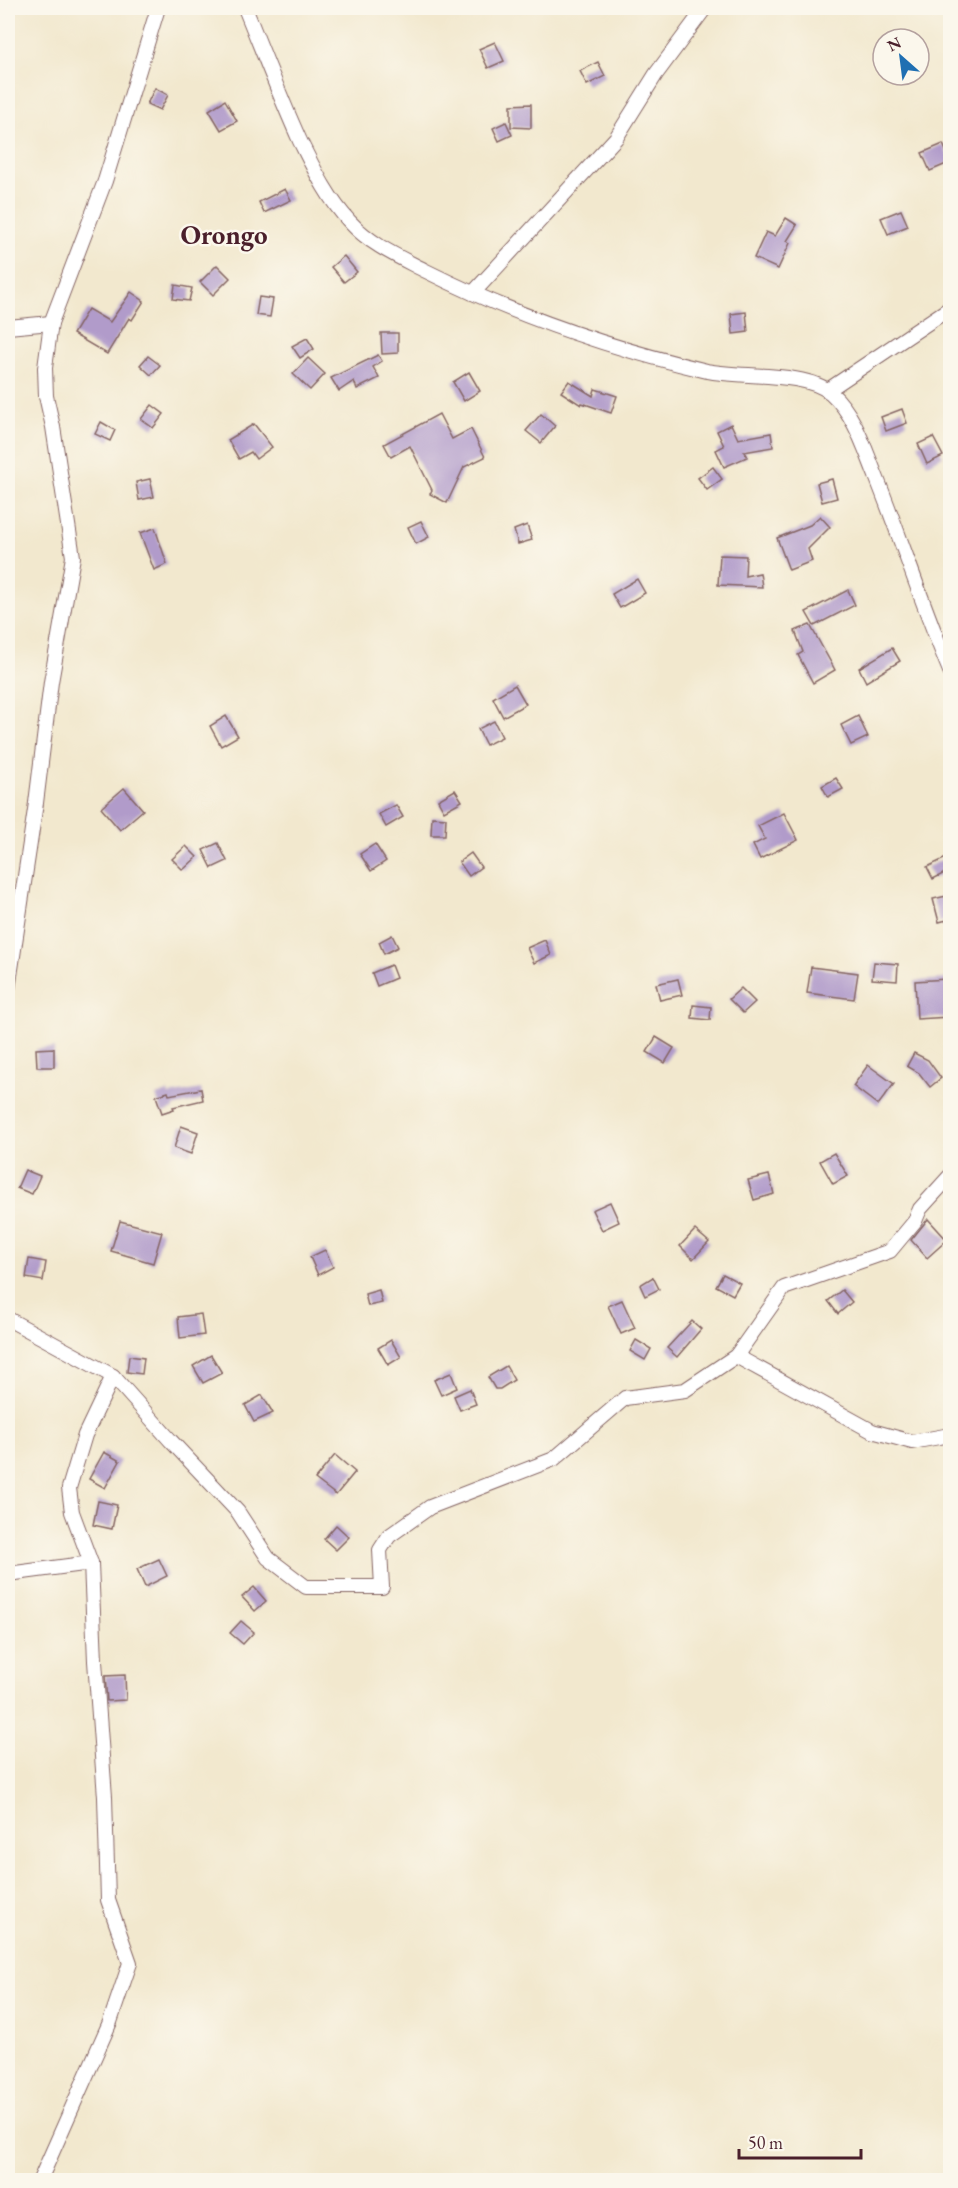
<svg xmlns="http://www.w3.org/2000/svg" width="958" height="2188" font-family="'EB Garamond',serif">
<rect width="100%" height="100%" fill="#fbf7ec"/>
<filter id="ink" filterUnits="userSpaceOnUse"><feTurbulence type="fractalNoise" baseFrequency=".0167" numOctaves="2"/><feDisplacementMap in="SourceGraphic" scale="12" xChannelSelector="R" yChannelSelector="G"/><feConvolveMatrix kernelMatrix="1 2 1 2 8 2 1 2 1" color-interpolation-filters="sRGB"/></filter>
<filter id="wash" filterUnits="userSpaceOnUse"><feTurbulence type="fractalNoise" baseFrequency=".008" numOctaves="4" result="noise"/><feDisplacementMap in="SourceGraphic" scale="24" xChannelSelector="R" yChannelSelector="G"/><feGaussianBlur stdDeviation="1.35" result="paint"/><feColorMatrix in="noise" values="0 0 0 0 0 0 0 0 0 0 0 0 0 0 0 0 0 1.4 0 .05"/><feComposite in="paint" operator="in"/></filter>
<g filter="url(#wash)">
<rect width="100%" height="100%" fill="#f2e8ce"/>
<g id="blocks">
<g fill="#b19bca">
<polygon points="495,42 504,61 488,68 479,49"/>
<polygon points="598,62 605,76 587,85 580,71"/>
<polygon points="155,88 168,95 160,110 147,104"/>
<polygon points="225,100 237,121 221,130 209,110"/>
<polygon points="531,104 531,128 511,127 511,105"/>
<polygon points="506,122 512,135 499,141 493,128"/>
<polygon points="943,144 951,162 930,171 922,153"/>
<polygon points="285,189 291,200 264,213 259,202"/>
<polygon points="901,210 908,226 888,234 881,218"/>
<polygon points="786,218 797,225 787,241 790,243 778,269 754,258 766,232 775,236"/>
<polygon points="344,256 357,272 344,282 331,267"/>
<polygon points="217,265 230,278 213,295 200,282"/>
<polygon points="175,285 192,288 189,301 173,299"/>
<polygon points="131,292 144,301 132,320 129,318 107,354 73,334 88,309 110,322"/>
<polygon points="259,297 273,299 270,317 256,315"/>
<polygon points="746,312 748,332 733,334 731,314"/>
<polygon points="381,333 398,333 398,353 382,354"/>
<polygon points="307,338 314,349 300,358 292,346"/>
<polygon points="378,355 382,361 373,367 379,378 357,389 354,381 339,391 331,378"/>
<polygon points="148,356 160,365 151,375 140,365"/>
<polygon points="308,358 325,374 310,390 293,374"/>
<polygon points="469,372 480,391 464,401 453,382"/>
<polygon points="569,381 593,396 595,389 617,396 611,413 582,403 581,405 561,392"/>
<polygon points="152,405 164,414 153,428 141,419"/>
<polygon points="902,409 907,423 886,431 881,417"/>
<polygon points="439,414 452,439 471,429 485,457 464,467 447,503 430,494 432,490 410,446 391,457 384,444"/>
<polygon points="541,414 555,426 541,443 526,431"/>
<polygon points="101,422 115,430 110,441 95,434"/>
<polygon points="254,424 272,447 256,459 251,452 239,459 228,440"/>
<polygon points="731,424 738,439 771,433 773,447 744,452 747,457 724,467 716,450 724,446 717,431"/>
<polygon points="933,437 943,456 927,464 918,444"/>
<polygon points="713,467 722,479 707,490 698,478"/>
<polygon points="150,479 154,497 139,500 136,482"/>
<polygon points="832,479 837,498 822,502 817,483"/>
<polygon points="820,516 830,527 808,549 812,561 789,570 777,538 810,525"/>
<polygon points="421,521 429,537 416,544 408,527"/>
<polygon points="527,525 532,540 518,544 514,530"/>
<polygon points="155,528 167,564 154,570 140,533"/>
<polygon points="720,555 746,556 745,576 760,573 762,587 718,585"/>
<polygon points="637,579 645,593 620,608 612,594"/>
<polygon points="848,590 855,605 814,626 806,612"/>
<polygon points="810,625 835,670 813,683 798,655 803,652 795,631"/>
<polygon points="892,648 900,661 866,682 859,668"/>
<polygon points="515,685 526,704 503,717 493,698"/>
<polygon points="226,716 238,736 221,746 210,726"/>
<polygon points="858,716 868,737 851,745 841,725"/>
<polygon points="494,721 502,737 486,745 478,729"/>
<polygon points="836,778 843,789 828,797 822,786"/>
<polygon points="124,788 143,810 120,830 101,808"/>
<polygon points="455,790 462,801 444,811 438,800"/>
<polygon points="396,805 403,817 386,827 379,814"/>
<polygon points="784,813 798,840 760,859 753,845 765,839 758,826"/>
<polygon points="432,817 446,818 445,835 431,835"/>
<polygon points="218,843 227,861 212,868 203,850"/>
<polygon points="375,844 386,861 371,871 360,854"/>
<polygon points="186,846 197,857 183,870 172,859"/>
<polygon points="471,853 481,867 469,876 459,862"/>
<polygon points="946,858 951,870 933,879 927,867"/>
<polygon points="951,895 951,919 939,922 933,899"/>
<polygon points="392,935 398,947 384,954 379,942"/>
<polygon points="545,940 551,955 534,963 527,948"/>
<polygon points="874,962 898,964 897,981 872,979"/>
<polygon points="391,965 396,978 377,986 372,973"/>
<polygon points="811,967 858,973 854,999 807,993"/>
<polygon points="678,979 682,995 660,1000 656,984"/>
<polygon points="947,979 949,1017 917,1019 915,981"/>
<polygon points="741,988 755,1002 743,1013 729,999"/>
<polygon points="693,1005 711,1007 710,1020 692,1018"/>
<polygon points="656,1037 674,1048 665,1063 647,1052"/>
<polygon points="54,1048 54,1067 37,1067 36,1049"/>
<polygon points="914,1053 928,1060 941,1078 930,1087 919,1073 907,1066"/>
<polygon points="868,1065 894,1084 878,1105 853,1086"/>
<polygon points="201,1089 203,1100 173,1107 174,1109 162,1113 156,1096 168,1092 169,1095"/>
<polygon points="181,1126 198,1132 191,1154 174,1148"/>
<polygon points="834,1153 848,1176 833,1184 820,1161"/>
<polygon points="25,1170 40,1176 32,1194 17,1188"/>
<polygon points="769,1175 774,1194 754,1200 748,1180"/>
<polygon points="610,1202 619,1222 602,1230 592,1210"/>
<polygon points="928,1219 947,1240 927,1258 911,1240"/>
<polygon points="120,1221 162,1232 153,1263 111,1251"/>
<polygon points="695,1230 709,1242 693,1259 680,1246"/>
<polygon points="325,1250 333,1267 318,1275 310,1257"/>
<polygon points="29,1259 46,1262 43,1281 26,1278"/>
<polygon points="723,1274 740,1283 733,1295 716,1286"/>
<polygon points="653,1277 659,1289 645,1296 640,1285"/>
<polygon points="379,1290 382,1303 368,1306 365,1294"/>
<polygon points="842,1290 852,1302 838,1314 828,1301"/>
<polygon points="622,1300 635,1328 621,1334 608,1306"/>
<polygon points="201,1314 204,1335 180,1338 178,1317"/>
<polygon points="692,1321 701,1329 677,1357 667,1348"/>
<polygon points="391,1340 401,1357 388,1365 378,1348"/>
<polygon points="636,1340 651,1349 645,1360 630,1351"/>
<polygon points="211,1355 222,1373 203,1383 193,1366"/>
<polygon points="129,1356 144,1358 142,1374 127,1372"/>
<polygon points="506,1366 514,1380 500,1389 495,1389 488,1377"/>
<polygon points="451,1373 457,1388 441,1395 434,1380"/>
<polygon points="470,1389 476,1404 460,1410 454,1396"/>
<polygon points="262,1395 273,1413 254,1422 245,1405"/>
<polygon points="104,1452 120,1461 105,1488 89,1479"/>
<polygon points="335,1455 355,1472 336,1495 315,1479"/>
<polygon points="98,1501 117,1505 112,1529 93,1525"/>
<polygon points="336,1525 349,1537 336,1550 324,1539"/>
<polygon points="159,1559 167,1576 145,1587 137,1569"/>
<polygon points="254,1587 266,1601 255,1611 242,1597"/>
<polygon points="241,1621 254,1632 243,1644 230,1633"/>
<polygon points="125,1675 126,1700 107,1701 105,1676"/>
</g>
</g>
</g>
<g filter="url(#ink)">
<use href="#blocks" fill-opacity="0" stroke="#856564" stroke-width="1.5"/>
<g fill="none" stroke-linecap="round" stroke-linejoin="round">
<g stroke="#856564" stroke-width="16">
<g id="street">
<path d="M245 8C263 52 280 97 300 141 314 169 328 199 350 222 371 245 399 257 426 271 516 316 609 348 707 371 741 378 806 371 831 393 855 415 864 447 876 476 902 541 923 607 950 671"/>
<polyline points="473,293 616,138 656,74 705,8"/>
<polyline points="8,327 51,323"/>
<polyline points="828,390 950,308"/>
<polyline points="8,989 36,803 51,682 73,557 53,427 46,396 45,368 51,323 105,181 158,8"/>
<polyline points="8,1319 113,1376 171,1441 238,1512 268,1558 306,1587 382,1587 380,1550 389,1536 430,1507 554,1459 625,1398 685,1390 736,1356 784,1288 890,1251 915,1221 920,1209 950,1176"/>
<polyline points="736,1356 872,1431 912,1442 950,1435"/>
<polyline points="8,1574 91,1563"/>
<polyline points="40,2180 110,2022 130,1963 108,1900 105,1797 95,1661 91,1563 72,1512 69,1488 85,1435 113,1376"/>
</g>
</g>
<use href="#street" stroke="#fff" stroke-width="14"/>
</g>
</g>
<g text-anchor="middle" stroke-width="5" stroke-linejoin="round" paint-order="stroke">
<g font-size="27" font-weight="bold" fill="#4a1f2b" stroke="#fbf7ec">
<text x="224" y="244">Orongo</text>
</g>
</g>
<rect width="958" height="2188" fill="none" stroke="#fbf7ec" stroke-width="30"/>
<g transform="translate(901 57) rotate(332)"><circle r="28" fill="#fbf7ec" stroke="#b4a19f" stroke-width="1.5"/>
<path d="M0-4.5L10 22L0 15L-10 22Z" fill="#1f6fb2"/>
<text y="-9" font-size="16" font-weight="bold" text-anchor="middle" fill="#4a1f2b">N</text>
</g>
<path d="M739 2149v9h122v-9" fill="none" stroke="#4a1f2b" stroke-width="3"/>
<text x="748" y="2149" font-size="18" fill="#4a1f2b" stroke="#fbf7ec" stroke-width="4.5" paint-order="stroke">50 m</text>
</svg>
